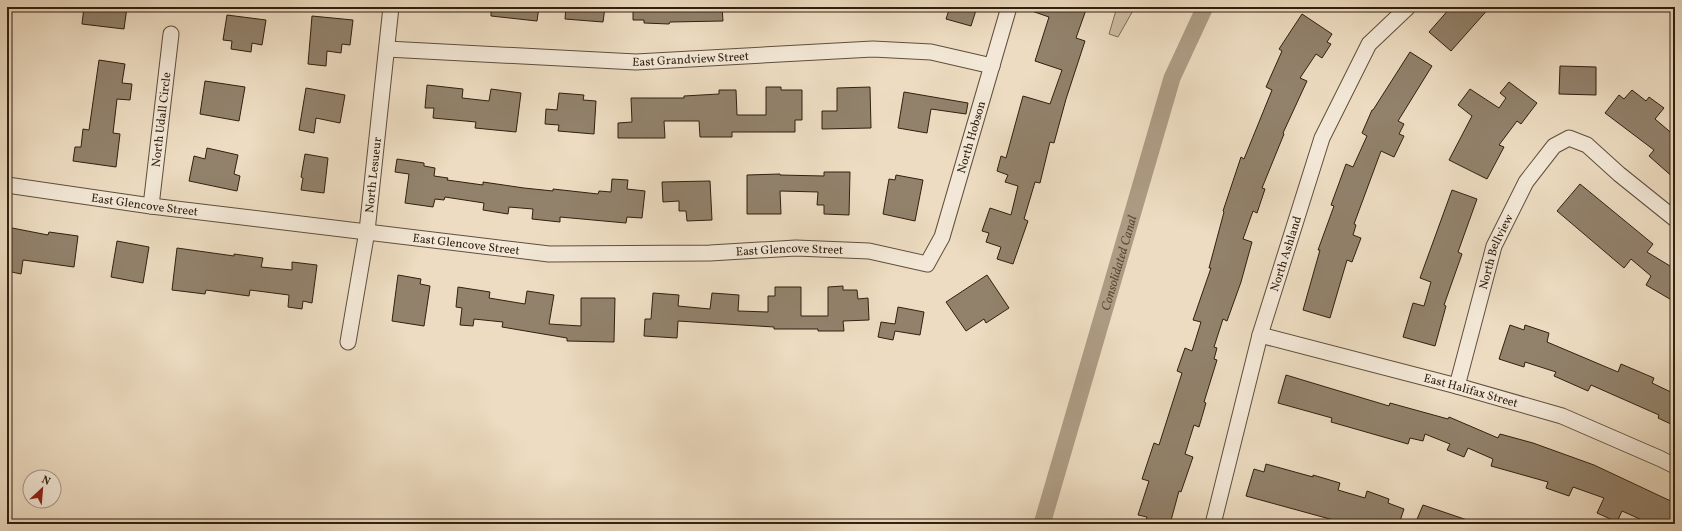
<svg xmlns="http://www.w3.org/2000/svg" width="1682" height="531" font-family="Vollkorn,serif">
<rect width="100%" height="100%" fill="#eddcc1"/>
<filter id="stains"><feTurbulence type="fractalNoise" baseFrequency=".005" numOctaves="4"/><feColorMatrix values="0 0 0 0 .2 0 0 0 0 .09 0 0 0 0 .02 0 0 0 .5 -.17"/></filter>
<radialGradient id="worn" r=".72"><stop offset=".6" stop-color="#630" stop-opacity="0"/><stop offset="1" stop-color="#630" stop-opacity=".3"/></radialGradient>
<polygon fill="#cdbca3" stroke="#7e6e59" points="1117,7 1135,7 1118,37 1109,34"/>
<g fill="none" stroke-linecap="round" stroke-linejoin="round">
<path stroke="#ad9c84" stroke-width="17" id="s1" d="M1042 524 1172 78 1205 7"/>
</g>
<g fill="#92826c" stroke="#30200f">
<polygon points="84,7 127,7 124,29 82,24"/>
<polygon points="491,7 539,7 537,21 491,16"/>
<polygon points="566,7 605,7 603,22 565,19"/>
<polygon points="633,7 722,7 723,21 670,22 669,24 644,23 644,20 633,20"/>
<polygon points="950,7 977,7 971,26 946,19"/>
<polygon points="1026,7 1087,7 1076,38 1085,41 1066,99 1054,143 1050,142 1040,183 1035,182 1024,219 1028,221 1013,264 997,259 1001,247 986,242 989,233 982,231 990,208 1011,215 1018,186 1005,182 1008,175 997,171 1001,156 1006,158 1023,96 1050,104 1062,70 1035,61 1049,17 1026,9"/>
<polygon points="1451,7 1490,7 1451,51 1429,32"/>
<polygon points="1302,14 1332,34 1327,42 1331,44 1322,58 1316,54 1300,78 1307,81 1283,133 1284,134 1262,188 1265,189 1257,213 1253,211 1243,239 1252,242 1241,282 1227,321 1223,319 1214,347 1217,348 1214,359 1217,360 1204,402 1206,403 1199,427 1194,425 1185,454 1193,457 1181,492 1179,491 1170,524 1145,524 1147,517 1138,515 1149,481 1142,479 1154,443 1159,445 1182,373 1177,371 1185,348 1192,351 1201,322 1193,320 1211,268 1209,268 1224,212 1223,211 1241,157 1244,159 1272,90 1266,87 1282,51 1279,49"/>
<polygon points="227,15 266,20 262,45 252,43 251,52 231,49 232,41 223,40"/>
<polygon points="312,16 353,20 350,45 342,44 341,53 327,51 326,66 308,64"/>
<polygon points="1410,52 1432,66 1398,121 1404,124 1399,134 1404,136 1394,157 1381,151 1354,224 1356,225 1353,235 1361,238 1352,262 1347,260 1330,318 1303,310 1320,250 1318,250 1334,206 1331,205 1346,164 1353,167 1367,136 1362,133 1372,110 1373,110"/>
<polygon points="99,60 125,64 122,83 132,84 130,100 117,99 113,133 120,134 116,167 73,161 75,147 81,147 83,129 89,130"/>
<polygon points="1560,66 1596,67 1596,95 1559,94"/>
<polygon points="205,81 245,87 239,121 200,114"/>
<polygon points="1509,82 1537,103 1521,124 1517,121 1499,145 1504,147 1487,179 1449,160 1472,116 1458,105 1470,89 1499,108 1506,98 1500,93"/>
<polygon points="427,85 463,89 462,98 489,101 491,89 521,93 516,132 475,128 476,122 433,118 434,108 425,108"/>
<polygon points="766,87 781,87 781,90 802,90 802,120 795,120 795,132 732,132 732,137 700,137 699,121 664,121 665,138 618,138 618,123 632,122 631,98 684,98 684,96 719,94 719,90 736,90 737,115 766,115"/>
<polygon points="870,87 871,128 822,129 822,111 837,111 837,88"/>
<polygon points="306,88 345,95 340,123 316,118 314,133 299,130"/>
<polygon points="1632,90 1646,101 1649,97 1664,108 1655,119 1675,136 1675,179 1649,156 1654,150 1605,113 1619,95 1624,99"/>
<polygon points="904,92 968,103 966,114 931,109 927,133 898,128"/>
<polygon points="559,93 584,95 583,100 596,101 594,134 558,131 559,125 545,124 546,109 557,110"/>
<polygon points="207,148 238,155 234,174 240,176 237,191 189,181 194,156 205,159"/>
<polygon points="305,154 328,158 324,193 301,190 303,178 301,177"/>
<polygon points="397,159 424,163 424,166 435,168 434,176 448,178 447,180 483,185 483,182 524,188 553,191 553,189 598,194 599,191 611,192 612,179 628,180 627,189 645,191 642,218 627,217 626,223 560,217 560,222 532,219 533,209 509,207 508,214 483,210 484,203 445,197 444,200 435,199 433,207 405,203 409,174 395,172"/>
<polygon points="824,172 850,172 849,215 824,214 824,205 817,205 818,192 780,191 781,214 747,214 747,175 780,174 780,175 824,176"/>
<polygon points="896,175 923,180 915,221 883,214 889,179 895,180"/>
<polygon points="710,181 712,220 687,221 686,211 679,211 679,201 663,202 662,182"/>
<polygon points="1580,184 1653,244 1647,252 1675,269 1675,302 1646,285 1651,276 1631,259 1624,268 1557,211"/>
<polygon points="1452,190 1477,199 1458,252 1462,254 1444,305 1446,306 1435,346 1403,337 1413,303 1424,306 1431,282 1420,278"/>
<polygon points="7,227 48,235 49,232 78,236 74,267 23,260 21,274 7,271"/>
<polygon points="117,241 149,247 143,283 111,277"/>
<polygon points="177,248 234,256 234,254 263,258 261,267 292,270 292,262 317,265 312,303 303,301 302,309 288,307 289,295 250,290 249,296 206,290 205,294 172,290"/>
<polygon points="398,275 421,279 420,284 430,286 424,326 392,321"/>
<polygon points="987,275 1009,308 986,323 984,319 966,331 946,302"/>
<polygon points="843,286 843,290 857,290 858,299 868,298 869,320 843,321 844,331 818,331 818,329 774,329 774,327 678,321 677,338 644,336 645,319 651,319 653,293 679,295 678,306 710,309 712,293 739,295 738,311 768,312 768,296 775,296 775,287 801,287 801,316 828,316 828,287"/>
<polygon points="458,287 490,292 489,298 525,304 527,291 554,295 549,324 581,326 581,298 615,298 614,342 567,341 567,338 502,327 503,322 474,319 473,326 460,325 462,308 456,307"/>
<polygon points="898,307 924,312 920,335 895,331 893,340 878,337 881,322 895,324"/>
<polygon points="1510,325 1524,330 1525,325 1549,333 1547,342 1618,372 1621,364 1654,378 1652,383 1675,394 1675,426 1658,418 1659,415 1591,385 1588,391 1554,376 1556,372 1525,362 1524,367 1499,359"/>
<polygon points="1286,375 1389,406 1390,403 1448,419 1449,417 1498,438 1500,434 1533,443 1594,465 1675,503 1675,524 1651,524 1622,511 1617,522 1597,513 1604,498 1573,487 1569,496 1546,488 1548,482 1491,466 1493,459 1468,448 1464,457 1447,450 1450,444 1425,434 1423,441 1410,438 1408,444 1331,422 1332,418 1278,403"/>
<polygon points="1266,464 1313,477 1313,475 1340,483 1338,490 1365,498 1367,491 1389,499 1388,503 1404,509 1399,524 1348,524 1246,496 1254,469 1264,472"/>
<polygon points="1423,505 1473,522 1472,524 1415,524"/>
</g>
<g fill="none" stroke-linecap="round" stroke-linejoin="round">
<g stroke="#5f4f3c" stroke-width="17">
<g id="street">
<path id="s2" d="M387 49 636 62 873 49 931 52 992 66"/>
<path id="s3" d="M7 185 151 206 549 254 710 253 796 248 869 251 927 264 942 237 1009 7"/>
<path id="s4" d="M151 206 171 34"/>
<path id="s5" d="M1260 335 1457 386 1562 416 1661 459 1675 466"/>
<path id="s6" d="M348 342 367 231 391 7"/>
<path id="s7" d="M1457 386 1494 246 1526 182 1554 146 1569 138 1587 145 1619 174 1675 219"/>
<path id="s8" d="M1213 524 1260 335 1322 138 1369 44 1408 7"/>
</g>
</g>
<use href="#street" stroke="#f3e8d7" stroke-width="15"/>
</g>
<g text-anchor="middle" stroke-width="3" stroke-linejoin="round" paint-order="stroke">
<g font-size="12" fill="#30200f" stroke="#f3e8d7">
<text dy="4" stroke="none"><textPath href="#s2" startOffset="304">East Grandview Street</textPath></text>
<text dy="4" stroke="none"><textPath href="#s4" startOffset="87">North Udall Circle</textPath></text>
<text dy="4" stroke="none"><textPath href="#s3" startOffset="1061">North Hobson</textPath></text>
<text dy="4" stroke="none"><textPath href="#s6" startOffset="169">North Lesueur</textPath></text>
<text dy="4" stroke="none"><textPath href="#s3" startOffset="139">East Glencove Street</textPath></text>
<text dy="4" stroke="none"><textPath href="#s3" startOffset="463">East Glencove Street</textPath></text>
<text dy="4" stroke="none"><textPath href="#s3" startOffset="787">East Glencove Street</textPath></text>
<text dy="4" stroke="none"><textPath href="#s7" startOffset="140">North Bellview</textPath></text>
<text dy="4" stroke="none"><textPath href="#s8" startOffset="280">North Ashland</textPath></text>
<text dy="4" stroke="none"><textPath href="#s5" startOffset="218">East Halifax Street</textPath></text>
</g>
<g font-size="13" font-style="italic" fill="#5c4b38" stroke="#f3e8d7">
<text dy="5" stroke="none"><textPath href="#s1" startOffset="272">Consolidated Canal</textPath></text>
</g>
</g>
<rect width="1682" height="531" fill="none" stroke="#eddcc1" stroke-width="24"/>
<rect x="8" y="8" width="1666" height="515" fill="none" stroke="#30200f" stroke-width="2"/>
<rect x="12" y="12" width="1658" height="507" fill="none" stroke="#30200f"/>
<g transform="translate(42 489) rotate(26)"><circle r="19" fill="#f3e8d7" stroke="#a59887"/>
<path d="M0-3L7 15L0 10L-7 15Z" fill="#8f2418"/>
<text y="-6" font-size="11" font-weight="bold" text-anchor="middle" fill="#30200f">N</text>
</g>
<rect width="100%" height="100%" filter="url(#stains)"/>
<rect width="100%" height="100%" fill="url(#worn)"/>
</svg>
